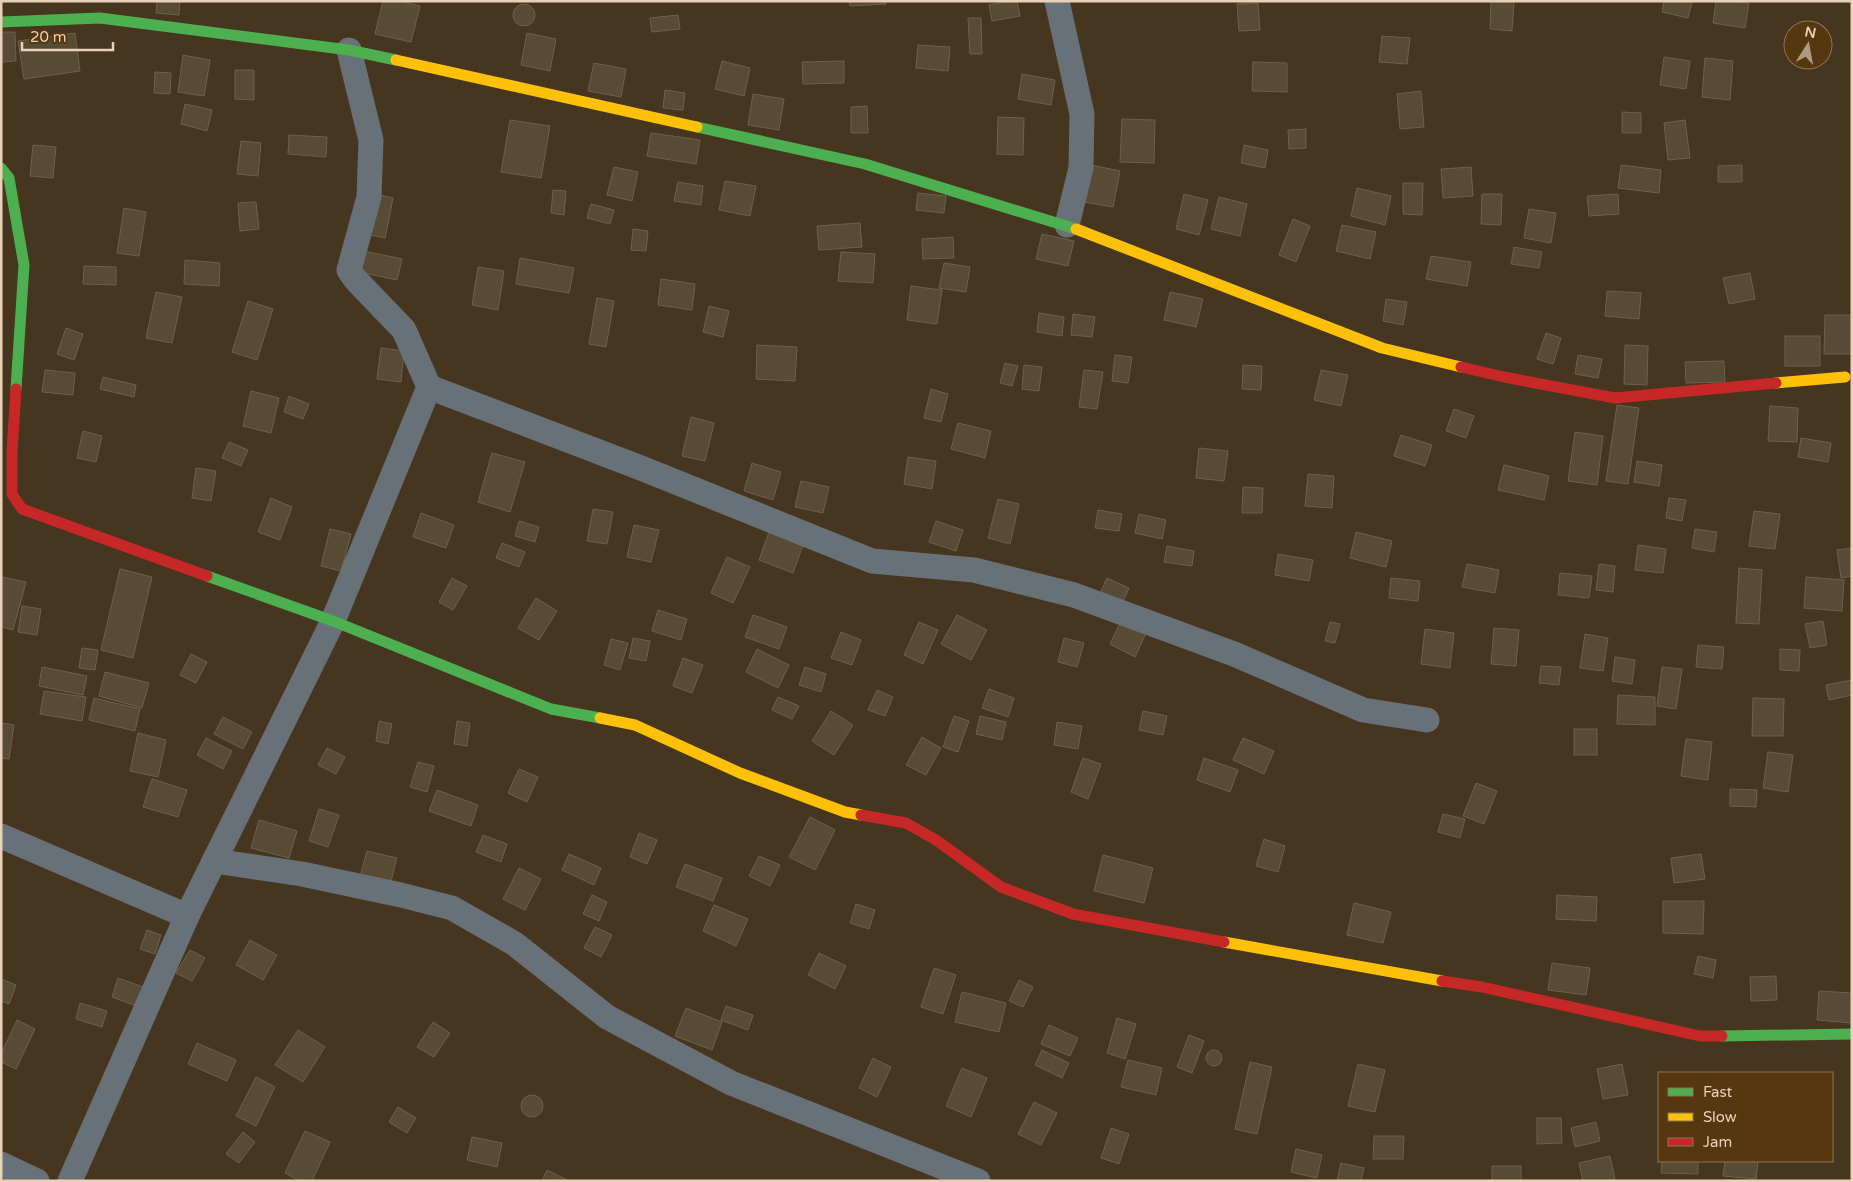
<svg xmlns="http://www.w3.org/2000/svg" width="1853" height="1182" font-family="'Varela Round',sans-serif">
<rect width="100%" height="100%" fill="#46351f"/>
<g fill="#574b36" stroke="#6d614c">
<polygon points="157,1 180,1 179,15 156,13"/>
<polygon points="383,1 400,1 420,6 411,42 375,34"/>
<polygon points="849,1 885,1 886,4 850,6"/>
<polygon points="1008,1 1017,1 1020,16 992,21 989,5"/>
<polygon points="1491,1 1514,1 1512,31 1490,29"/>
<polygon points="1664,1 1692,2 1688,18 1662,12"/>
<polygon points="1716,1 1749,3 1745,28 1713,23"/>
<polygon points="1258,3 1260,30 1239,31 1237,4"/>
<circle cx="524" cy="15" r="11"/>
<polygon points="678,15 680,29 652,32 650,18"/>
<polygon points="968,18 981,18 982,54 970,54"/>
<polygon points="1,32 15,32 16,61 1,62"/>
<polygon points="75,33 80,71 24,79 18,41"/>
<polygon points="527,33 556,39 550,71 521,65"/>
<polygon points="1382,36 1410,38 1407,64 1379,62"/>
<polygon points="918,45 950,47 948,71 916,68"/>
<polygon points="183,55 210,60 204,96 178,92"/>
<polygon points="1664,57 1690,61 1686,89 1660,85"/>
<polygon points="1705,58 1733,61 1730,100 1702,97"/>
<polygon points="722,61 750,68 744,96 715,89"/>
<polygon points="844,61 844,83 803,84 802,62"/>
<polygon points="1253,62 1287,63 1287,92 1252,91"/>
<polygon points="594,63 626,69 621,97 588,91"/>
<polygon points="235,70 254,70 254,100 235,99"/>
<polygon points="155,72 171,73 170,94 154,93"/>
<polygon points="1022,74 1055,80 1051,105 1018,99"/>
<polygon points="665,90 685,93 683,110 663,108"/>
<polygon points="1421,91 1424,127 1400,129 1397,94"/>
<polygon points="753,94 784,99 779,130 748,125"/>
<polygon points="185,104 212,110 207,131 181,124"/>
<polygon points="867,106 868,133 851,133 851,107"/>
<polygon points="1622,112 1641,113 1641,133 1622,133"/>
<polygon points="998,117 1024,118 1023,155 997,154"/>
<polygon points="1122,119 1155,120 1154,163 1120,162"/>
<polygon points="510,120 550,126 541,178 501,172"/>
<polygon points="1685,120 1690,158 1668,160 1664,123"/>
<polygon points="1306,129 1306,148 1289,149 1288,130"/>
<polygon points="651,133 700,140 696,164 647,156"/>
<polygon points="289,135 327,137 326,157 288,154"/>
<polygon points="241,141 261,143 258,176 237,174"/>
<polygon points="33,145 56,147 53,178 30,176"/>
<polygon points="1244,145 1268,150 1265,168 1241,163"/>
<polygon points="1091,165 1120,171 1113,207 1084,202"/>
<polygon points="1621,165 1661,170 1659,193 1618,188"/>
<polygon points="1742,165 1742,182 1718,182 1718,166"/>
<polygon points="614,167 638,172 632,201 607,195"/>
<polygon points="1471,167 1473,196 1443,198 1441,169"/>
<polygon points="725,181 756,186 750,216 719,210"/>
<polygon points="678,182 703,186 701,205 674,201"/>
<polygon points="1403,183 1423,183 1422,215 1403,214"/>
<polygon points="1357,188 1391,196 1385,225 1351,216"/>
<polygon points="553,190 566,191 564,215 551,213"/>
<polygon points="918,193 946,196 944,213 916,210"/>
<polygon points="375,194 393,198 385,238 366,234"/>
<polygon points="1184,194 1208,200 1199,235 1176,229"/>
<polygon points="1482,194 1502,194 1501,225 1481,224"/>
<polygon points="1618,194 1619,214 1589,216 1587,196"/>
<polygon points="1219,197 1247,204 1240,236 1211,229"/>
<polygon points="256,202 259,229 240,231 238,203"/>
<polygon points="591,204 614,210 610,224 587,218"/>
<polygon points="124,208 146,212 139,256 117,253"/>
<polygon points="1529,209 1556,213 1551,243 1524,238"/>
<polygon points="1293,219 1310,226 1296,262 1279,255"/>
<polygon points="860,223 862,247 819,250 817,226"/>
<polygon points="1342,225 1376,232 1370,259 1336,251"/>
<polygon points="633,229 648,231 646,251 631,250"/>
<polygon points="1042,234 1074,241 1068,266 1036,259"/>
<polygon points="953,237 954,258 923,259 922,239"/>
<polygon points="1514,247 1542,252 1539,268 1511,264"/>
<polygon points="359,250 402,259 397,280 354,271"/>
<polygon points="841,252 875,254 873,283 838,281"/>
<polygon points="1431,256 1471,262 1467,286 1426,279"/>
<polygon points="520,258 574,268 569,293 516,284"/>
<polygon points="185,260 220,263 219,286 184,284"/>
<polygon points="944,263 970,267 966,292 939,288"/>
<polygon points="84,266 116,267 116,285 83,284"/>
<polygon points="478,267 504,271 498,310 472,305"/>
<polygon points="1750,273 1755,299 1729,304 1723,278"/>
<polygon points="661,279 695,284 692,310 658,305"/>
<polygon points="911,286 942,290 937,324 907,320"/>
<polygon points="1607,291 1641,293 1639,319 1605,316"/>
<polygon points="156,292 182,297 172,343 146,338"/>
<polygon points="1170,292 1203,299 1196,327 1164,320"/>
<polygon points="597,298 614,301 606,347 589,344"/>
<polygon points="1386,299 1407,302 1403,325 1383,321"/>
<polygon points="248,301 273,309 257,360 232,352"/>
<polygon points="709,306 729,311 723,337 703,332"/>
<polygon points="1039,313 1064,317 1062,336 1037,332"/>
<polygon points="1073,314 1095,317 1092,337 1071,335"/>
<polygon points="1825,315 1852,315 1852,354 1824,354"/>
<polygon points="66,328 83,334 74,360 57,354"/>
<polygon points="1546,333 1561,338 1553,364 1537,359"/>
<rect x="1785" y="336" width="35" height="30"/>
<polygon points="757,345 797,347 795,381 756,379"/>
<polygon points="1625,345 1648,346 1647,385 1624,384"/>
<polygon points="381,348 404,351 401,382 377,379"/>
<polygon points="1115,355 1132,357 1128,383 1112,381"/>
<polygon points="1578,355 1602,359 1598,378 1575,374"/>
<polygon points="1724,361 1725,382 1686,383 1685,362"/>
<polygon points="1005,363 1018,366 1012,386 1000,383"/>
<polygon points="1024,365 1042,367 1039,391 1022,389"/>
<polygon points="1243,365 1262,366 1261,390 1242,389"/>
<polygon points="45,370 75,373 73,395 42,392"/>
<polygon points="1084,370 1103,372 1097,409 1079,407"/>
<polygon points="1321,370 1348,375 1341,406 1314,400"/>
<polygon points="103,377 136,385 134,397 100,389"/>
<polygon points="931,389 948,394 941,422 924,418"/>
<polygon points="251,391 279,398 271,433 243,426"/>
<polygon points="289,396 309,404 303,419 284,412"/>
<polygon points="1617,405 1639,408 1628,484 1606,481"/>
<polygon points="1770,406 1798,408 1797,442 1768,441"/>
<polygon points="1454,409 1474,416 1466,438 1446,431"/>
<polygon points="691,417 714,423 705,461 682,456"/>
<polygon points="958,423 991,431 985,458 951,449"/>
<polygon points="83,431 102,436 96,462 77,458"/>
<polygon points="1575,432 1603,436 1597,485 1568,481"/>
<polygon points="1401,435 1432,445 1425,466 1394,456"/>
<polygon points="1801,438 1831,443 1828,462 1798,457"/>
<polygon points="229,442 248,450 241,466 222,458"/>
<polygon points="1199,448 1228,451 1224,481 1196,478"/>
<polygon points="492,453 525,462 510,512 478,502"/>
<polygon points="908,457 936,461 932,489 904,484"/>
<polygon points="1637,461 1662,465 1659,486 1634,482"/>
<polygon points="752,463 781,472 773,500 744,491"/>
<polygon points="1504,465 1549,476 1544,500 1498,490"/>
<polygon points="196,468 216,471 211,501 192,498"/>
<polygon points="1308,474 1334,476 1332,508 1305,506"/>
<polygon points="801,481 829,487 823,513 795,507"/>
<polygon points="1243,487 1263,488 1262,513 1242,513"/>
<polygon points="271,498 292,507 280,540 258,532"/>
<polygon points="1669,498 1686,500 1682,521 1666,518"/>
<polygon points="998,499 1019,504 1010,544 988,538"/>
<polygon points="593,509 613,512 607,544 587,541"/>
<polygon points="1098,510 1122,514 1119,531 1095,528"/>
<polygon points="1754,511 1780,514 1775,549 1749,546"/>
<polygon points="421,513 454,525 446,548 413,537"/>
<polygon points="1139,514 1166,520 1162,539 1135,533"/>
<polygon points="519,521 539,527 535,542 515,536"/>
<polygon points="936,521 963,530 956,551 929,542"/>
<polygon points="634,525 659,530 651,562 627,557"/>
<polygon points="330,529 351,534 341,571 321,566"/>
<polygon points="1695,529 1717,532 1714,552 1692,548"/>
<polygon points="769,532 803,545 793,573 759,560"/>
<polygon points="1356,532 1392,541 1386,567 1350,558"/>
<polygon points="502,543 525,552 519,567 496,558"/>
<polygon points="1638,545 1666,549 1663,573 1635,570"/>
<polygon points="1167,546 1194,551 1192,566 1164,562"/>
<polygon points="1852,548 1852,576 1841,578 1837,550"/>
<polygon points="1278,554 1313,560 1309,581 1275,575"/>
<polygon points="727,557 750,567 733,603 711,593"/>
<polygon points="1467,564 1499,570 1495,593 1462,587"/>
<polygon points="1599,564 1615,566 1613,592 1596,590"/>
<polygon points="1739,568 1762,570 1759,624 1736,623"/>
<polygon points="120,569 152,577 133,658 101,650"/>
<polygon points="1560,573 1592,576 1589,598 1558,595"/>
<polygon points="2,577 26,582 13,630 1,627"/>
<polygon points="1806,577 1844,580 1842,611 1804,608"/>
<polygon points="452,578 467,586 453,610 439,602"/>
<polygon points="1107,578 1129,588 1121,606 1099,596"/>
<polygon points="1391,578 1420,581 1418,601 1389,598"/>
<polygon points="536,598 557,611 539,640 518,628"/>
<polygon points="22,606 41,609 37,635 18,632"/>
<polygon points="658,610 687,619 681,640 652,631"/>
<polygon points="753,615 787,627 779,649 745,637"/>
<polygon points="957,615 987,630 971,660 941,644"/>
<polygon points="1122,619 1147,631 1135,657 1110,644"/>
<polygon points="1823,621 1827,645 1810,648 1805,624"/>
<polygon points="919,622 938,630 923,664 904,655"/>
<polygon points="1330,622 1340,624 1335,643 1325,641"/>
<polygon points="1494,628 1519,630 1516,666 1491,664"/>
<polygon points="1425,629 1454,633 1450,668 1421,664"/>
<polygon points="841,632 861,640 852,665 831,658"/>
<polygon points="1585,634 1608,638 1603,671 1580,668"/>
<polygon points="633,638 650,641 646,661 629,658"/>
<polygon points="1064,638 1084,643 1077,667 1058,662"/>
<polygon points="611,639 628,643 620,670 604,665"/>
<polygon points="1698,645 1724,647 1722,669 1696,667"/>
<polygon points="82,648 98,650 95,670 79,668"/>
<polygon points="757,649 789,665 778,688 746,672"/>
<polygon points="1780,649 1800,650 1799,671 1780,670"/>
<polygon points="191,654 207,662 196,683 180,675"/>
<polygon points="1615,657 1635,660 1632,684 1612,681"/>
<polygon points="683,658 703,665 692,693 673,686"/>
<polygon points="1541,666 1561,667 1559,685 1539,683"/>
<polygon points="42,667 87,676 83,695 39,686"/>
<polygon points="805,667 826,674 821,692 799,685"/>
<polygon points="1662,667 1682,669 1676,709 1657,706"/>
<polygon points="105,672 149,683 142,708 99,696"/>
<polygon points="1852,680 1852,695 1829,700 1826,685"/>
<polygon points="989,689 1014,698 1008,717 982,708"/>
<polygon points="877,690 893,697 885,716 868,710"/>
<polygon points="44,691 86,697 82,721 40,714"/>
<polygon points="1618,695 1655,697 1655,725 1617,724"/>
<polygon points="778,697 799,706 792,719 772,710"/>
<polygon points="94,698 140,709 135,731 89,720"/>
<polygon points="1753,698 1784,699 1783,736 1752,736"/>
<polygon points="831,711 853,725 834,755 812,741"/>
<polygon points="1143,711 1167,716 1163,735 1139,730"/>
<polygon points="954,716 969,721 958,752 943,747"/>
<polygon points="980,716 1006,722 1002,740 976,734"/>
<polygon points="223,717 252,732 243,749 214,734"/>
<polygon points="379,721 392,724 388,744 376,741"/>
<polygon points="457,721 470,723 467,746 454,744"/>
<polygon points="1057,722 1082,726 1078,749 1054,745"/>
<polygon points="1,723 14,725 9,759 1,758"/>
<rect x="1574" y="729" width="23" height="26"/>
<polygon points="138,733 166,740 158,777 130,771"/>
<polygon points="922,737 941,748 926,775 906,765"/>
<polygon points="206,738 232,751 223,769 197,755"/>
<polygon points="1243,738 1274,751 1264,774 1233,760"/>
<polygon points="1686,739 1712,742 1708,780 1681,776"/>
<polygon points="327,748 345,757 336,774 318,765"/>
<polygon points="1768,752 1793,755 1788,792 1763,788"/>
<polygon points="1083,758 1101,764 1088,799 1071,792"/>
<polygon points="1204,758 1238,770 1230,792 1197,780"/>
<polygon points="418,762 434,766 427,792 410,787"/>
<polygon points="519,769 538,777 527,802 508,793"/>
<polygon points="152,779 187,790 178,817 143,807"/>
<polygon points="1476,783 1497,791 1484,824 1463,816"/>
<polygon points="1730,789 1757,790 1756,807 1730,806"/>
<polygon points="437,790 478,805 471,826 429,811"/>
<polygon points="319,809 339,815 328,847 309,841"/>
<polygon points="1443,814 1465,819 1460,838 1438,832"/>
<polygon points="810,817 835,830 815,870 789,857"/>
<polygon points="259,820 297,831 289,858 251,848"/>
<polygon points="639,833 657,840 647,864 630,857"/>
<polygon points="483,835 507,844 501,862 476,852"/>
<polygon points="1264,839 1285,846 1278,872 1256,866"/>
<polygon points="367,851 397,858 389,889 359,881"/>
<polygon points="569,854 601,868 594,885 562,870"/>
<polygon points="1701,854 1705,879 1674,883 1671,858"/>
<polygon points="1103,855 1153,868 1144,903 1094,891"/>
<polygon points="759,856 780,865 770,886 749,876"/>
<polygon points="685,864 722,878 713,901 676,887"/>
<polygon points="519,868 541,879 525,910 503,899"/>
<polygon points="592,895 607,902 599,921 583,914"/>
<polygon points="1557,895 1597,897 1596,921 1556,919"/>
<polygon points="1663,901 1704,901 1703,934 1663,933"/>
<polygon points="1354,903 1391,912 1383,943 1347,935"/>
<polygon points="856,904 875,910 869,929 850,923"/>
<polygon points="714,905 748,919 736,946 703,931"/>
<polygon points="595,927 612,935 601,957 584,948"/>
<polygon points="147,930 161,935 155,954 140,949"/>
<polygon points="250,940 277,955 263,980 236,965"/>
<polygon points="190,950 205,958 192,981 176,973"/>
<polygon points="819,953 846,966 835,989 808,975"/>
<polygon points="1698,956 1716,960 1713,978 1694,974"/>
<polygon points="1552,963 1590,968 1586,995 1548,990"/>
<polygon points="934,968 956,975 943,1014 921,1007"/>
<polygon points="1776,976 1777,1000 1751,1001 1750,977"/>
<polygon points="118,978 146,988 139,1007 112,997"/>
<polygon points="1,979 16,985 9,1004 1,1001"/>
<polygon points="1019,980 1033,987 1023,1007 1009,1001"/>
<polygon points="1819,991 1852,993 1852,1023 1817,1020"/>
<polygon points="962,992 1006,1003 999,1032 955,1022"/>
<polygon points="80,1003 107,1011 102,1027 76,1019"/>
<polygon points="726,1006 753,1015 748,1030 721,1020"/>
<polygon points="686,1008 722,1022 712,1050 675,1036"/>
<polygon points="1117,1018 1136,1024 1125,1059 1107,1053"/>
<polygon points="17,1020 35,1029 16,1069 1,1062 1,1054"/>
<polygon points="433,1022 450,1033 434,1057 417,1047"/>
<polygon points="1049,1025 1078,1038 1070,1056 1041,1044"/>
<polygon points="298,1030 325,1047 303,1082 275,1065"/>
<polygon points="1189,1035 1204,1041 1192,1073 1177,1067"/>
<polygon points="197,1043 236,1060 227,1081 188,1064"/>
<circle cx="1214" cy="1058" r="8"/>
<polygon points="1042,1050 1069,1063 1062,1078 1035,1065"/>
<polygon points="873,1058 891,1067 877,1097 859,1088"/>
<polygon points="1128,1060 1162,1068 1156,1095 1121,1087"/>
<polygon points="1250,1062 1272,1067 1257,1134 1235,1129"/>
<polygon points="1358,1064 1385,1070 1375,1112 1348,1106"/>
<polygon points="1622,1064 1628,1095 1603,1099 1597,1069"/>
<polygon points="962,1068 987,1078 971,1117 946,1106"/>
<polygon points="256,1077 275,1087 256,1126 236,1116"/>
<circle cx="532" cy="1106" r="11"/>
<polygon points="1034,1102 1057,1113 1041,1145 1018,1134"/>
<polygon points="398,1107 416,1118 407,1133 389,1122"/>
<polygon points="1537,1118 1561,1118 1562,1143 1537,1144"/>
<polygon points="1596,1122 1600,1141 1575,1147 1571,1128"/>
<polygon points="1111,1128 1129,1134 1119,1164 1101,1158"/>
<polygon points="305,1131 330,1142 312,1181 300,1181 285,1173"/>
<polygon points="243,1132 255,1142 239,1163 226,1154"/>
<polygon points="1374,1136 1404,1136 1403,1159 1373,1159"/>
<polygon points="472,1137 502,1143 497,1167 467,1160"/>
<polygon points="1296,1149 1322,1155 1317,1178 1291,1172"/>
<polygon points="1610,1156 1615,1179 1607,1181 1583,1181 1579,1163"/>
<polygon points="1662,1161 1698,1161 1698,1174 1661,1173"/>
<polygon points="1725,1161 1758,1161 1756,1179 1723,1176"/>
<polygon points="1341,1163 1364,1168 1361,1181 1337,1181"/>
<rect x="1492" y="1166" width="29" height="15"/>
<polygon points="547,1170 569,1181 542,1181"/>
</g>
<g fill="none" stroke-linecap="round" stroke-linejoin="round">
<g stroke="#687078" stroke-width="25">
<polyline points="1057,1 1082,114 1081,168 1067,225"/>
<polyline points="429,387 641,468 872,561 974,570 1074,595 1234,654 1363,710 1427,720"/>
<polyline points="1,836 187,916"/>
<polyline points="214,861 302,874 401,895 452,908 515,944 607,1017 731,1083 978,1181"/>
<polyline points="1,1164 37,1181"/>
<polyline points="70,1181 187,916 333,621 429,387 404,330 356,280 349,270 369,197 371,140 349,50"/>
</g>
<g stroke="#4caf50" stroke-width="11">
<polyline points="1,22 100,18 349,50 396,60"/>
<polyline points="697,127 865,164 1076,229"/>
<polyline points="1,168 9,178 24,265 16,389"/>
<polyline points="207,576 333,621 551,709 600,718"/>
<polyline points="1722,1036 1852,1034"/>
</g>
<g stroke="#ffc107" stroke-width="11">
<polyline points="396,60 697,127"/>
<polyline points="1076,229 1382,348 1461,367"/>
<polyline points="1776,383 1845,377"/>
<polyline points="600,718 635,725 740,773 845,812 861,815"/>
<polyline points="1224,942 1442,981"/>
</g>
<g stroke="#c62828" stroke-width="11">
<polyline points="1461,367 1504,377 1615,398 1776,383"/>
<polyline points="16,389 12,452 12,494 22,509 207,576"/>
<polyline points="861,815 906,823 936,840 1001,887 1073,914 1224,942"/>
<polyline points="1442,981 1482,987 1700,1036 1722,1036"/>
</g>
</g>
<rect width="1853" height="1182" fill="none" stroke="#e8d1b8" stroke-width="5"/>
<rect x="1658" y="1072" width="175" height="90" fill="#553710" stroke="#907553"/>
<rect x="1668" y="1088" width="25" height="8" fill="#4caf50" stroke="#907553"/>
<text x="1703" y="1097" font-size="15" fill="#e8d1b8">Fast</text>
<rect x="1668" y="1113" width="25" height="8" fill="#ffc107" stroke="#907553"/>
<text x="1703" y="1122" font-size="15" fill="#e8d1b8">Slow</text>
<rect x="1668" y="1138" width="25" height="8" fill="#c62828" stroke="#907553"/>
<text x="1703" y="1147" font-size="15" fill="#e8d1b8">Jam</text>
<g transform="translate(1808 45) rotate(11)"><circle r="24" fill="#553710" stroke="#907553"/>
<path d="M0-4L9 19L0 12L-9 19Z" fill="#af9a82"/>
<text y="-8" font-size="14" font-weight="bold" text-anchor="middle" fill="#e8d1b8">N</text>
</g>
<path d="M22 42v8h91v-8" fill="none" stroke="#e8d1b8" stroke-width="2.5"/>
<text x="30" y="42" font-size="15" fill="#e8d1b8" stroke="#553710" stroke-width="4" paint-order="stroke">20 m</text>
</svg>
